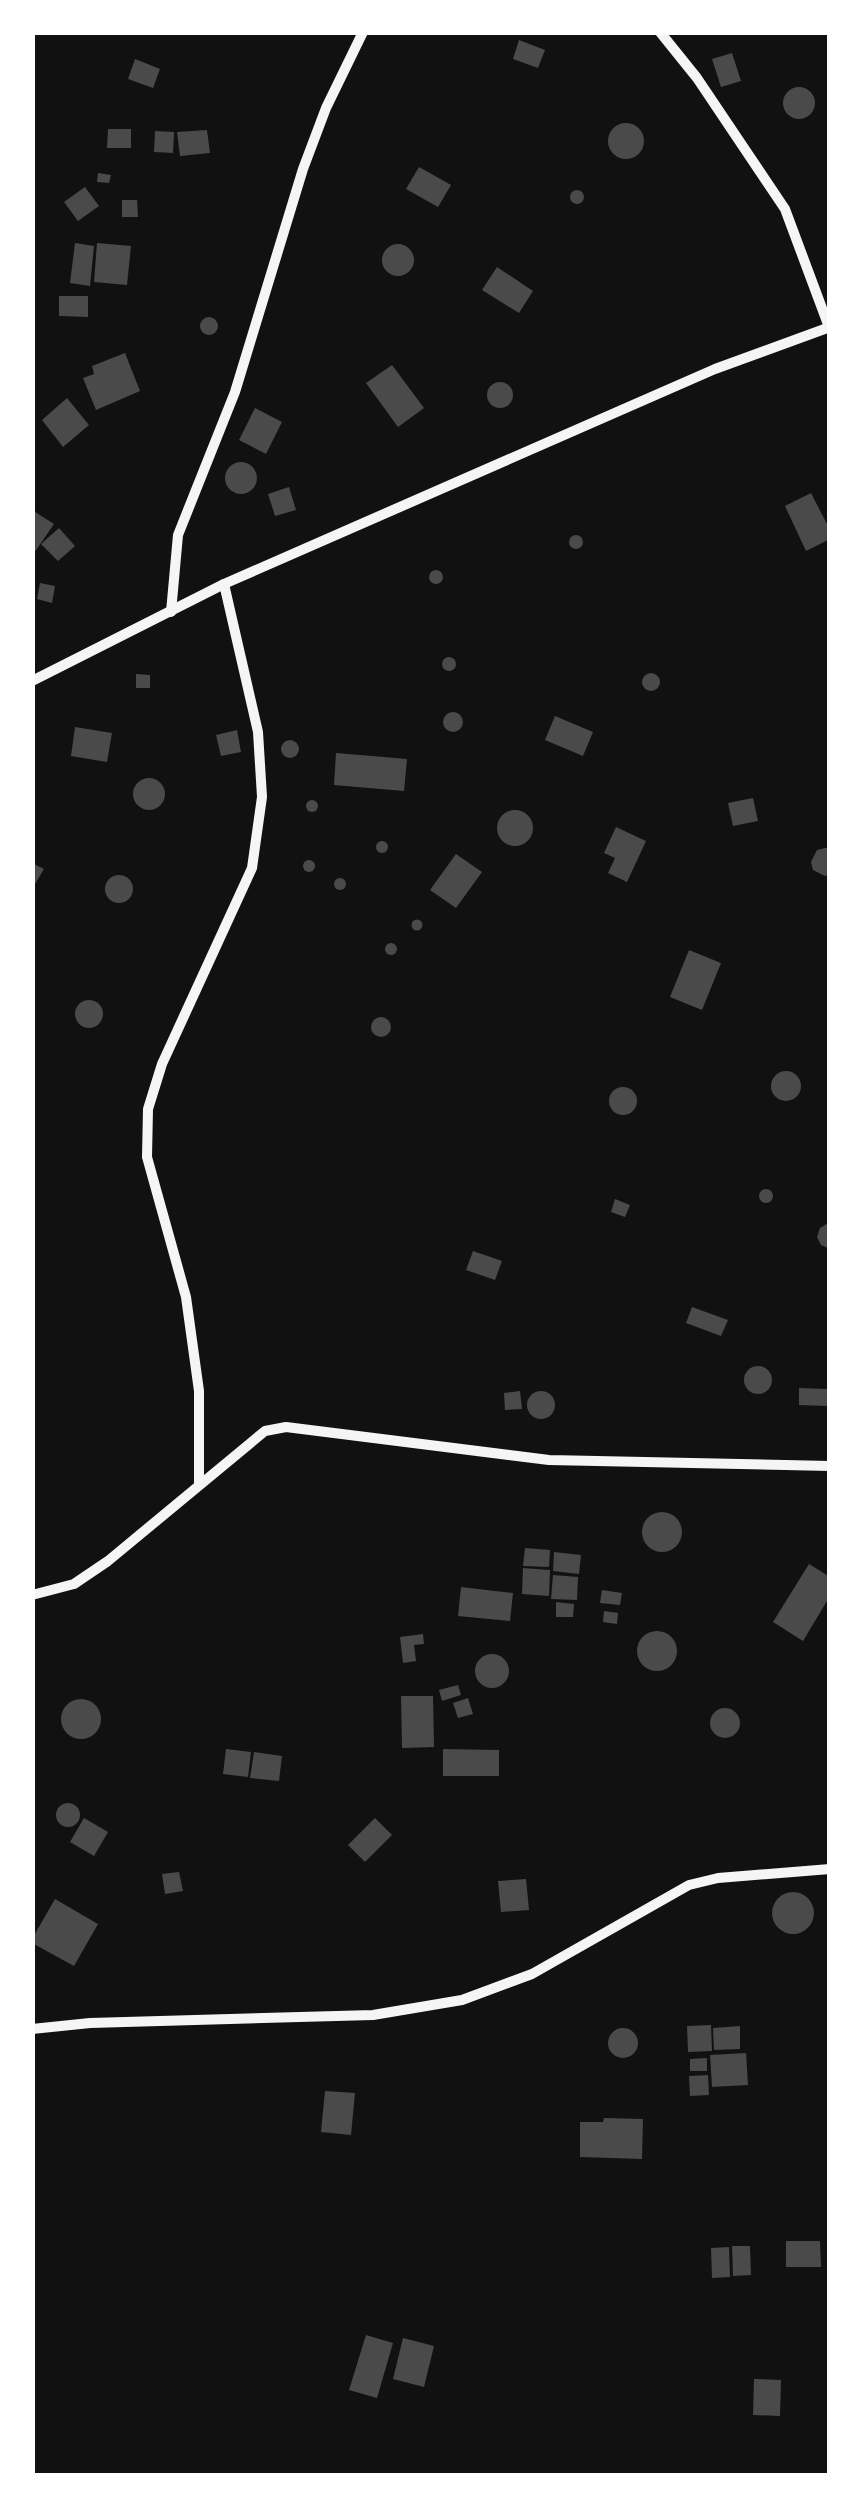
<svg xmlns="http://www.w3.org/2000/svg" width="862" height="2508" font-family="Manrope,sans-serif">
<rect width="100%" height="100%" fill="#111"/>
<g fill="#4a4a4a">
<polygon points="519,40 545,50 538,68 513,59"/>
<polygon points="732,53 741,81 721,87 712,59"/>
<polygon points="135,59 160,69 153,88 128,79"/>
<circle cx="799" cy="103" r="16"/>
<circle cx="626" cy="141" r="18"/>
<polygon points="108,129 131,129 131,148 107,148"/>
<polygon points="207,130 210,153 180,156 177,132"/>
<polygon points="155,131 174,132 173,153 154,152"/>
<polygon points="419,167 451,185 438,207 406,189"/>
<polygon points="98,173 111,175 109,183 97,182"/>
<polygon points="85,187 99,206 78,221 64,202"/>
<circle cx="577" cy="197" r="7"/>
<polygon points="122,200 137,200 138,217 122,217"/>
<polygon points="75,243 94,246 90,286 70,283"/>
<polygon points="97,243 131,246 127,285 94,282"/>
<circle cx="398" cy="260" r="16"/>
<polygon points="497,267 533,291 519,313 482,290"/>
<polygon points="59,296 88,296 88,317 59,316"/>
<circle cx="209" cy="326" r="9"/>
<polygon points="125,353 140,391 96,410 83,378 94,374 92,366"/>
<polygon points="392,365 424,408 398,427 366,383"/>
<circle cx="500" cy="395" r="13"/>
<polygon points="67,398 89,425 63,447 42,420"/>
<polygon points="255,408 282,422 266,454 239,440"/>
<circle cx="241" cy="478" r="16"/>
<polygon points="289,487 296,510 275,516 268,494"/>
<polygon points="811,493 830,530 830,539 806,551 785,506"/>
<polygon points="32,510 54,524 32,556"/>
<polygon points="59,528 75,546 58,561 41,544"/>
<circle cx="576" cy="542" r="7"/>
<circle cx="436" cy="577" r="7"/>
<polygon points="40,583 55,586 52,603 37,599"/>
<circle cx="449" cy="664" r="7"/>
<circle cx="651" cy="682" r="9"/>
<polygon points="136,674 150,675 150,688 136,688"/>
<circle cx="453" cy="722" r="10"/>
<polygon points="555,716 593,732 583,756 545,740"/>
<polygon points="75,727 112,733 107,762 71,756"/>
<polygon points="237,730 241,752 221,756 216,735"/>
<circle cx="290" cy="749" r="9"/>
<polygon points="336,753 407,759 404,791 334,785"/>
<circle cx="149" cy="794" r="16"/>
<polygon points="753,798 758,821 733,826 728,803"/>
<circle cx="312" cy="806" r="6"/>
<circle cx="515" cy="828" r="18"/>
<polygon points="616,827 646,841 627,882 608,873 615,858 604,853"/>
<circle cx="382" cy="847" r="6"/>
<polygon points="825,848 830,848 830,874 825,876 813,870 811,862 817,850"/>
<polygon points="456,854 482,872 456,908 430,890"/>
<circle cx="309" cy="866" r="6"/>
<polygon points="32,863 44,869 32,889"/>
<circle cx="119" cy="889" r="14"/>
<circle cx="340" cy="884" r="6"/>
<circle cx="417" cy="925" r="5.5"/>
<circle cx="391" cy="949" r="6"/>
<polygon points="689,950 721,963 702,1010 670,997"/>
<circle cx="89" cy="1014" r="14"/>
<circle cx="381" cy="1027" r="10"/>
<circle cx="786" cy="1086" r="15"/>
<circle cx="623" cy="1101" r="14"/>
<circle cx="766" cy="1196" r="7"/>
<polygon points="615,1199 630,1205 625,1217 611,1212"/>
<polygon points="830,1222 830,1249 821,1245 817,1237 820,1228"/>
<polygon points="473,1251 502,1261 495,1280 466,1270"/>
<polygon points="692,1307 728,1320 721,1336 686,1323"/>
<circle cx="758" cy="1380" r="14"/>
<polygon points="799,1388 827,1389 827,1406 799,1405"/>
<polygon points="520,1391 522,1409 505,1410 504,1393"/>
<circle cx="541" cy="1405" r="14"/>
<circle cx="662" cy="1532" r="20"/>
<polygon points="525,1548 550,1550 549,1567 523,1566"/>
<polygon points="554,1552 581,1555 579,1574 553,1571"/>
<polygon points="809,1564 830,1577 830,1596 803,1641 773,1622"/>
<polygon points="523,1568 550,1570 549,1596 522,1594"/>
<polygon points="553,1575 578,1577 577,1600 551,1599"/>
<polygon points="461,1587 513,1593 510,1621 458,1616"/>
<polygon points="602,1590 622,1593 620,1605 600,1603"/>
<polygon points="556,1602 574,1604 573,1617 556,1617"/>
<polygon points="604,1611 618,1613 617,1624 603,1622"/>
<circle cx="657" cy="1651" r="20"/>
<polygon points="423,1634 424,1644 414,1645 416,1661 403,1663 400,1637"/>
<circle cx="492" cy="1671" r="17"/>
<polygon points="458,1685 461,1695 442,1701 439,1690"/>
<polygon points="401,1696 433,1696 434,1747 402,1748"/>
<polygon points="468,1698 473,1714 458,1718 453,1703"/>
<circle cx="81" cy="1719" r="20"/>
<circle cx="725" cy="1723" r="15"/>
<polygon points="226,1749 251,1752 248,1777 223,1774"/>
<polygon points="443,1749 499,1750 499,1776 443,1776"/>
<polygon points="254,1752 282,1756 279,1781 250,1778"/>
<circle cx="68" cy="1815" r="12"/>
<polygon points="84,1818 108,1832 94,1856 70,1842"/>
<polygon points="375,1818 392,1835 365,1862 348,1845"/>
<polygon points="179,1872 183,1891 165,1894 162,1874"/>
<polygon points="526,1879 529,1910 501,1912 498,1881"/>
<circle cx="793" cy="1913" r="21"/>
<polygon points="55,1899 98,1924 74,1966 32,1943 32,1939"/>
<polygon points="711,2025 712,2051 688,2052 687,2026"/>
<polygon points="740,2026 740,2049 714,2050 713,2028"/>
<circle cx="623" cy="2043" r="15"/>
<polygon points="746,2053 748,2085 712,2087 710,2055"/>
<polygon points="707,2058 707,2071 690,2071 690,2059"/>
<polygon points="708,2075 709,2095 690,2096 689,2076"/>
<polygon points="325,2091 355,2093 351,2135 321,2132"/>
<polygon points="604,2118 643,2119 642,2159 580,2157 580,2122 603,2122"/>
<polygon points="786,2241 820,2241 821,2267 786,2267"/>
<polygon points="732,2246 750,2246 751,2275 733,2276"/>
<polygon points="729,2247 730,2277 712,2278 711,2248"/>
<polygon points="366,2335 393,2343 377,2398 349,2390"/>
<polygon points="403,2338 434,2346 424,2387 393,2379"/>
<polygon points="754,2379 781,2380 780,2416 753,2415"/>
</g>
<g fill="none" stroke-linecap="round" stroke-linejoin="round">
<g stroke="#f5f5f5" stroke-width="10">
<polyline points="660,32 697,78 785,209 829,327"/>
<polyline points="171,612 178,535 235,392 303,169 326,108 363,32"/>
<polyline points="32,681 224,584 715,369 830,327"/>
<polyline points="199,1485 199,1391 186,1297 147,1157 148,1109 162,1064 252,868 262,797 258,732 224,584"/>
<polyline points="32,1595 74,1584 108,1561 265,1431 286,1427 549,1460 830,1466"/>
<polyline points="32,2029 90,2023 373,2015 462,2000 532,1974 689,1885 718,1878 830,1869"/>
</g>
</g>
<rect width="862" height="2508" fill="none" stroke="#ffffff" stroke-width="70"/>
</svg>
